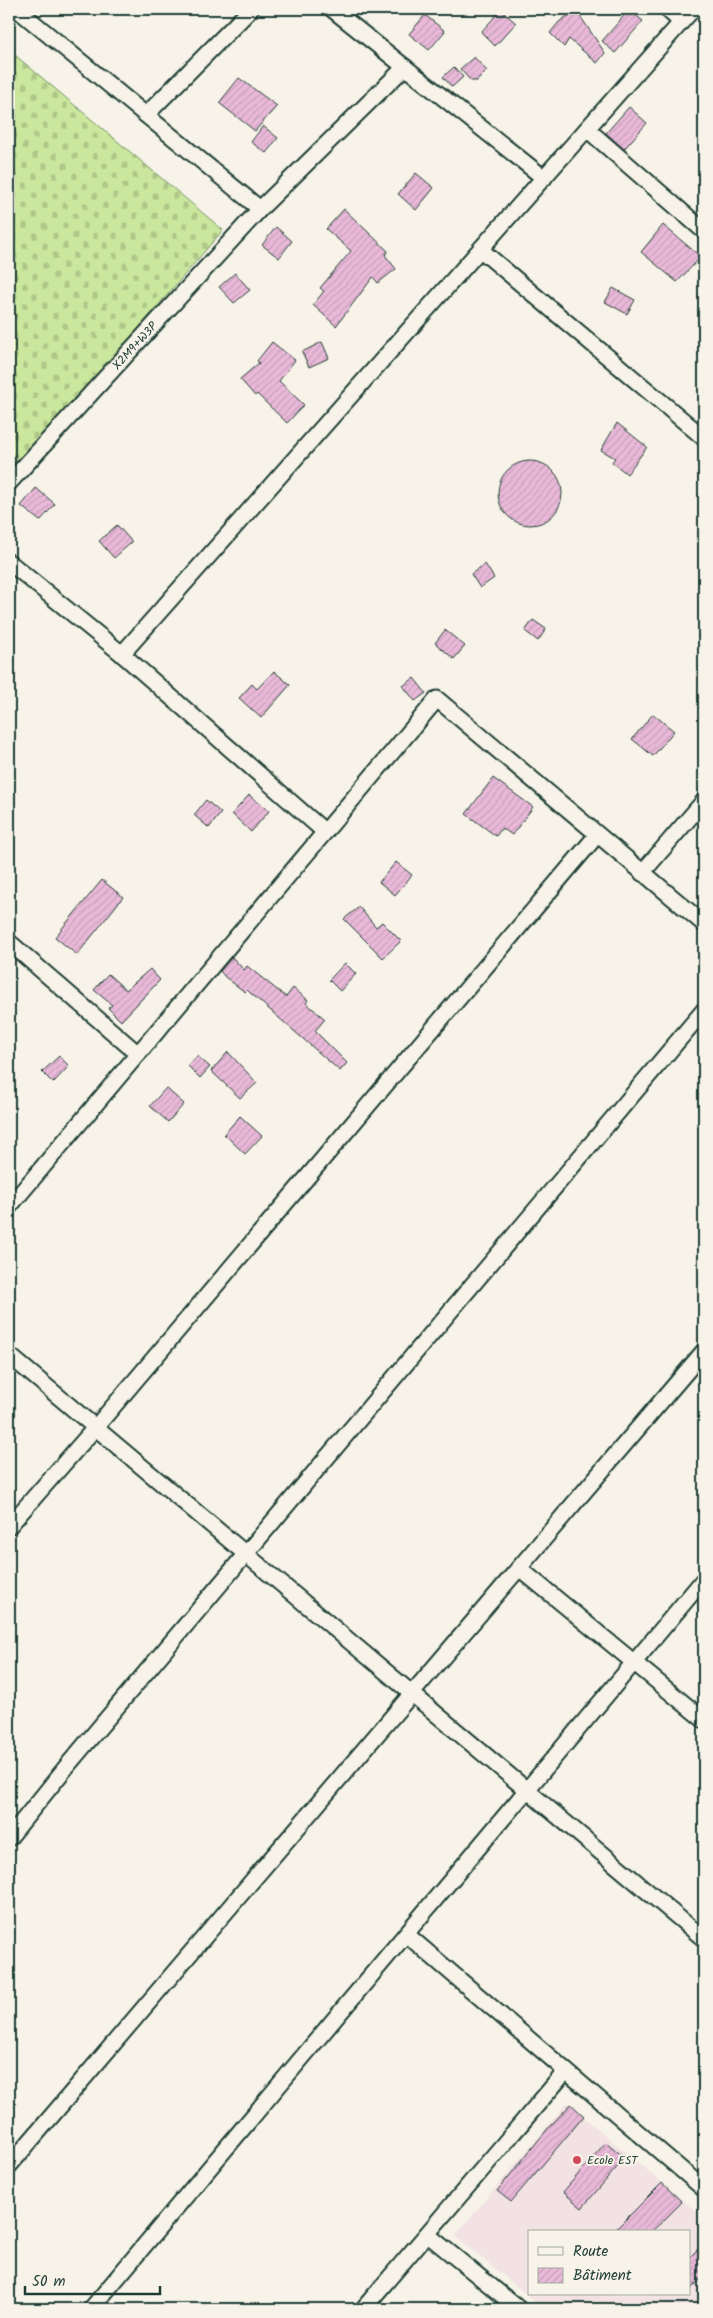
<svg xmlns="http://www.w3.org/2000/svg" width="713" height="2318" font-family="Kalam,sans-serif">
<defs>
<pattern id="cemetery-stones" width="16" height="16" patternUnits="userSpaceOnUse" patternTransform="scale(1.25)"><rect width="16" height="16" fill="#cbe69d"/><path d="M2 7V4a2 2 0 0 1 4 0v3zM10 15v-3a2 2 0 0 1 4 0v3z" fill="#aec688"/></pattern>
<pattern id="building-hatch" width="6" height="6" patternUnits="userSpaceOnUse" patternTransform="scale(1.25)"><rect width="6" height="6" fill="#eab9d9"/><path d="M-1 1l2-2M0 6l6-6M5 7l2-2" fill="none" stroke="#c8a0bb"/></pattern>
</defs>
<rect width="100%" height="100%" fill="#f7f3e8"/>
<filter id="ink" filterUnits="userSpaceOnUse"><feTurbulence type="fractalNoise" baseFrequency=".02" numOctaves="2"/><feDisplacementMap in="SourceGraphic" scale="10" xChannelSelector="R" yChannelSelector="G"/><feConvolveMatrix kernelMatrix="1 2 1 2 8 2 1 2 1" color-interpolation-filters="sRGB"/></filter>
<g filter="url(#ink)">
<path fill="#f3e2e4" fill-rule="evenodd" d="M567 2103 704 2218V2309H544L455 2236ZM529 2232H689V2294H529Z"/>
<polygon fill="url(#cemetery-stones)" stroke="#759268" points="9,50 223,230 9,479"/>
<g fill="url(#building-hatch)" stroke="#1f3d34">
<polygon points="501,10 516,23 495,46 481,32"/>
<polygon points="576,10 605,53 597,63 569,39 564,47 550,33 559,22"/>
<polygon points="629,10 643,21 615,53 602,41"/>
<polygon points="425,15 445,31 429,50 409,34"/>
<polygon points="474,57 487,71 477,81 471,81 460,69"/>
<polygon points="454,67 463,77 452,87 443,77"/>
<polygon points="239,78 277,106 255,131 219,103"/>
<polygon points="629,107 647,123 624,149 606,133"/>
<polygon points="263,126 278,138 266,153 251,142"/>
<polygon points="416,173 434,188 416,210 398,194"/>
<polygon points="344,209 388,251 385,255 396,269 378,283 373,277 336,326 313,305 324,291 320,288 351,251 326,229"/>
<polygon points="663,225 701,257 677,282 641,252"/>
<polygon points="276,227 292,241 279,258 262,245"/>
<polygon points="235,273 250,290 234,303 219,287"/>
<polygon points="613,288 635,300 627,314 605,302"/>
<polygon points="272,342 295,360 279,381 304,405 287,423 257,394 255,396 240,379 259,363 257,361"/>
<polygon points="322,342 329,358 309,367 302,352"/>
<polygon points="617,423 647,447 627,474 612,462 615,458 601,450"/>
<circle cx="530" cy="493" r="32"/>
<polygon points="36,488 55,504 40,521 21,506"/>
<polygon points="117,525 132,542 114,558 99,541"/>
<polygon points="485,564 494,578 480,588 471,574"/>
<polygon points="533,620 546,629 538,641 525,631"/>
<polygon points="445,630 465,646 454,659 435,643"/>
<polygon points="274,671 290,685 261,718 239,698 252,684 257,689"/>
<polygon points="414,678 426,693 415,701 403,686"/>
<polygon points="653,714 674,731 653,756 632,739"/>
<polygon points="493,778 533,807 512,835 502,828 496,836 466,814"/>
<polygon points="249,795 269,811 251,832 232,814"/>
<polygon points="206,800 221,813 209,828 194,815"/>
<polygon points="396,862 412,875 395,895 379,882"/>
<polygon points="102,880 123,897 77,955 55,937"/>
<polygon points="359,907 376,927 382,922 401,941 383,958 344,919"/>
<polygon points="232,957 244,970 247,966 286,997 293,988 308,1000 306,1003 325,1019 315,1031 347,1063 340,1071 247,990 245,992 225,977 220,971"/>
<polygon points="345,963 356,974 340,991 329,980"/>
<polygon points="150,969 160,980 121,1021 108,1008 112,1005 94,990 108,974 126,990"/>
<polygon points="228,1052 257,1083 240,1098 211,1071"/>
<polygon points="59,1056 69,1066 53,1083 42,1072"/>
<polygon points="197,1056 210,1067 200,1078 188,1066"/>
<polygon points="166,1088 184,1104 168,1122 150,1106"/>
<polygon points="240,1116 262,1136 245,1154 224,1134"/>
<polygon points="571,2104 584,2116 511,2202 497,2191 550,2126"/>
<polygon points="606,2142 625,2158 582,2208 563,2192"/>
<polygon points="662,2183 682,2202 664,2220 651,2232 613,2232"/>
<polygon points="704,2243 704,2276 689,2291 689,2258"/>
</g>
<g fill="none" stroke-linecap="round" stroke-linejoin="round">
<g stroke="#1f3d34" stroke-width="19">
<g id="street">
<polyline points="17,9 260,209 405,67"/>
<polyline points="332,9 544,178"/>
<polyline points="667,9 681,22"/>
<polyline points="146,115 251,9"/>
<polyline points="587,129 704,231"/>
<polyline points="481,250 704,438"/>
<path id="s1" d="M9 483 260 209"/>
<polyline points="9,562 122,654 325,832"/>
<polyline points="122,654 693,9"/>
<polyline points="642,873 704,801"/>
<polyline points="9,942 138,1054"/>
<polyline points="9,1207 437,699 704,924"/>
<polyline points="9,1355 704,1939"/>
<polyline points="9,1526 95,1428 597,835"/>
<polyline points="519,1568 704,1720"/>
<polyline points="9,1838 67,1766 704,1010"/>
<polyline points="406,1934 704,2189"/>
<polyline points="9,2166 704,1351"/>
<polyline points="428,2235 519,2309"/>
<polyline points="91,2309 704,1579"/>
<polyline points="363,2309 566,2071"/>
</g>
</g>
<use href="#street" stroke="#f7f3e8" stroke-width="15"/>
</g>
</g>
<circle fill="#d1495b" stroke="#f7f3e8" stroke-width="2" cx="577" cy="2160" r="5"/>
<g text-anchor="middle" stroke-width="4" stroke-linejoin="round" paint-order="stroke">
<g font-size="12" fill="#1f3d34" stroke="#f7f3e8">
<text dy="4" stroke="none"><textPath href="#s1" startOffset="186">X2M9+W3P</textPath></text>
</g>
<g font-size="12" fill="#1f3d34" stroke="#f7f3e8" text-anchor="start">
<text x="587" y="2164">Ecole EST</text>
</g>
</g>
<rect width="713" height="2318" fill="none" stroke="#f7f3e8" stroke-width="30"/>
<rect x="15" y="15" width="683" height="2288" fill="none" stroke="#1f3d34" stroke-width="2" filter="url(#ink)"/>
<rect x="528" y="2230" width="162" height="65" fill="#f7f3e8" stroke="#a1aaa0"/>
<rect x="538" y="2247" width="25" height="8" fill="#f7f3e8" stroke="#a1aaa0"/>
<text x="573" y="2256" font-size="15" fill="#1f3d34">Route</text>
<rect x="538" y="2268" width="25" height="15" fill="url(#building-hatch)" stroke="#a1aaa0"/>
<text x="573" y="2280" font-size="15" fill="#1f3d34">Bâtiment</text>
<path d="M25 2286v8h135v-8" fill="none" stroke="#1f3d34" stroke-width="2.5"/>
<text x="32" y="2286" font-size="15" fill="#1f3d34" stroke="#f7f3e8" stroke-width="4" paint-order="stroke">50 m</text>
</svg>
